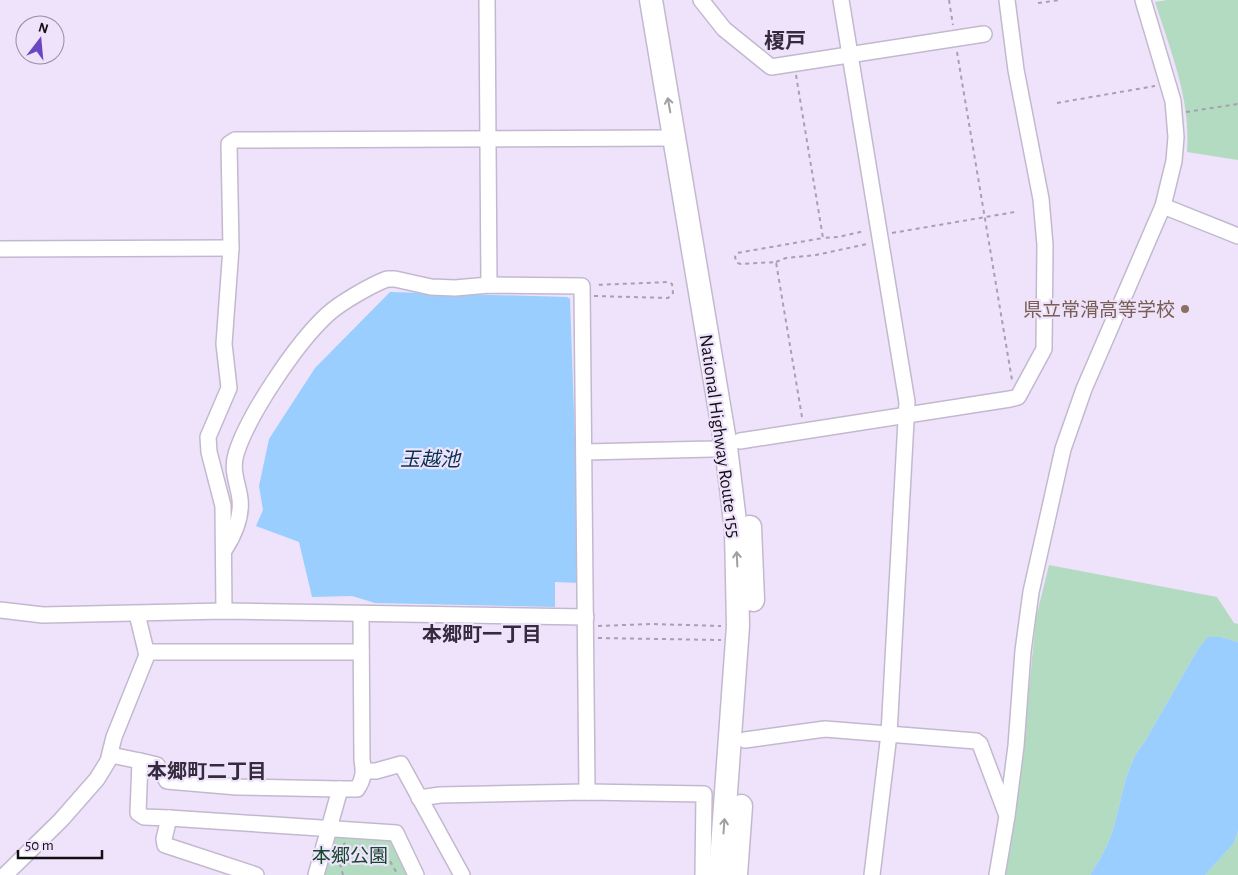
<svg xmlns="http://www.w3.org/2000/svg" width="1238" height="875" font-family="'Alegreya Sans','Noto Sans JP',sans-serif">
<rect width="100%" height="100%" fill="#eee3fb"/>
<g fill="#b2dbc1">
<path d="M1167 0H1238V160L1187 152C1191 100 1171 52 1155 2Z"/>
<path d="M1049 565 1217 597 1234 623 1238 624V642L1221 637H1209L1198 649 1144 743C1125 764 1122 800 1114 826 1109 844 1100 860 1090 875H1004L1019 791 1036 618Z"/>
<polygon points="1238,831 1238,875 1205,875 1234,843"/>
<polygon points="336,833 388,837 393,841 412,875 322,875 332,837"/>
</g>
<g fill="#99cefe">
<polygon points="390,292 567,297 570,299 580,583 555,582 555,607 375,603 352,596 312,597 299,542 256,526 263,510 259,486 269,439 315,368"/>
<path d="M1208 637H1221L1238 642V831L1234 843 1205 875H1090C1100 860 1109 844 1114 826 1122 800 1125 764 1144 743L1198 649Z"/>
</g>
<g fill="none" stroke-linecap="round" stroke-linejoin="round">
<g stroke="#c3b9cf" stroke-width="18">
<g id="minor">
<polyline points="487,0 489,285"/>
<polyline points="701,0 724,29 771,67 984,34"/>
<polyline points="841,0 907,402 889,734 872,875"/>
<polyline points="1163,206 1238,236"/>
<polyline points="0,249 231,248"/>
<polyline points="740,441 1010,399 1018,397 1044,349 1045,245 1041,199 1016,70 1007,0"/>
<polyline points="585,452 712,449 726,447"/>
<path d="M225 549C234 535 242 517 240 499 238 483 231 471 236 454 248 415 297 342 328 314 340 303 371 285 387 279H395L431 287 455 288 489 285 582 286 587 792"/>
<polyline points="0,610 43,615 224,611 586,617"/>
<polyline points="224,611 223,506 209,452 208,437 229,388 224,344 231,248 229,144 235,140 674,138"/>
<polyline points="146,652 361,652"/>
<polyline points="745,740 825,729 976,741 980,744 1006,813"/>
<polyline points="111,755 140,761 138,813 144,817 169,818 164,839 165,845 256,875"/>
<polyline points="140,761 157,765 167,781 237,787 340,789"/>
<polyline points="364,771 376,771 401,764 462,875"/>
<polyline points="419,798 440,795 587,792 704,794 703,875"/>
<polyline points="169,818 396,833 416,875"/>
<polyline points="5,875 61,820 97,779 108,761 114,737 147,655 137,614"/>
<path d="M316 875 340 789H357C364 779 364 771 362 760L361 614"/>
<polyline points="997,875 1007,816 1016,746 1023,651 1031,592 1063,449 1084,389 1163,206 1174,161 1176,137 1173,101 1143,0"/>
</g>
</g>
<g stroke="#c3b9cf" stroke-width="25">
<g id="highway">
<polyline points="651,0 726,447 736,530 738,626 720,875"/>
<polyline points="750,527 753,600"/>
<polyline points="736,875 741,806"/>
</g>
</g>
<g stroke="#a89fb2" stroke-width="2" stroke-dasharray="4 4" stroke-linecap="butt">
<polyline points="949,0 953,25"/>
<polyline points="1038,3 1060,0"/>
<polyline points="957,52 1012,380"/>
<polyline points="796,75 823,238 838,237 865,231"/>
<polyline points="1057,103 1155,86"/>
<polyline points="1186,112 1238,104"/>
<polyline points="892,233 1015,212"/>
<polyline points="776,262 786,258 816,255 867,244"/>
<polyline points="594,296 668,298 673,293 672,284 669,282 595,285"/>
<polyline points="802,417 776,262 741,264 737,263 735,257 737,253 823,238"/>
<polyline points="598,626 652,624 721,626"/>
<polyline points="598,638 721,640"/>
<polyline points="374,845 383,849 398,875"/>
<polyline points="343,875 337,852 346,842"/>
</g>
<use href="#minor" stroke="#fff" stroke-width="15"/>
<use href="#highway" stroke="#fff" stroke-width="22"/>
</g>
<defs><path id="oneway-shaft" d="M-6 0H5M1.5-3L5.5 0L1.5 3" fill="none" stroke-width="1.6" stroke-linecap="round" stroke-linejoin="round" transform="scale(1.25)"/></defs>
<g stroke="#a09fa2">
<use href="#oneway-shaft" transform="translate(669 105) rotate(-100)"/>
<use href="#oneway-shaft" transform="translate(737 559) rotate(-93)"/>
<use href="#oneway-shaft" transform="translate(724 826) rotate(-86)"/>
</g>
<circle fill="#8d6e63" stroke="#eee3fb" stroke-width="2" cx="1185" cy="309" r="5"/>
<g text-anchor="middle" stroke-width="4.5" stroke-linejoin="round" paint-order="stroke">
<g font-size="19" fill="#785e54" stroke="#eee3fb" text-anchor="end">
<text x="1175" y="316">県立常滑高等学校</text>
</g>
<g font-size="19" fill="#120e16" stroke="#eee3fb">
<text transform="translate(721 436) rotate(82)" y="7">National Highway Route 155</text>
</g>
<g font-size="19" fill="#14472d" stroke="#eee3fb">
<text x="350" y="862">本郷公園</text>
</g>
<g font-size="20" font-style="italic" fill="#083250" stroke="#eee3fb">
<text x="430" y="466">玉越池</text>
</g>
<g font-size="20" font-weight="bold" fill="#342c3e" stroke="#eee3fb">
<text x="482" y="641">本郷町一丁目</text>
<text x="207" y="778">本郷町二丁目</text>
</g>
<g font-size="21" font-weight="bold" fill="#342c3e" stroke="#eee3fb">
<text x="785" y="48">榎戸</text>
</g>
</g>
<g transform="translate(40 40) rotate(16)"><circle r="24" fill="#eee3fb" stroke="#968e9f"/>
<path d="M0-4L9 19L0 12L-9 19Z" fill="#6a47bf"/>
<text y="-8" font-size="14" font-weight="bold" text-anchor="middle" fill="#120e16">N</text>
</g>
<path d="M18 850v8h84v-8" fill="none" stroke="#120e16" stroke-width="2.5"/>
<text x="25" y="850" font-size="15" fill="#120e16" stroke="#eee3fb" stroke-width="4" paint-order="stroke">50 m</text>
</svg>
